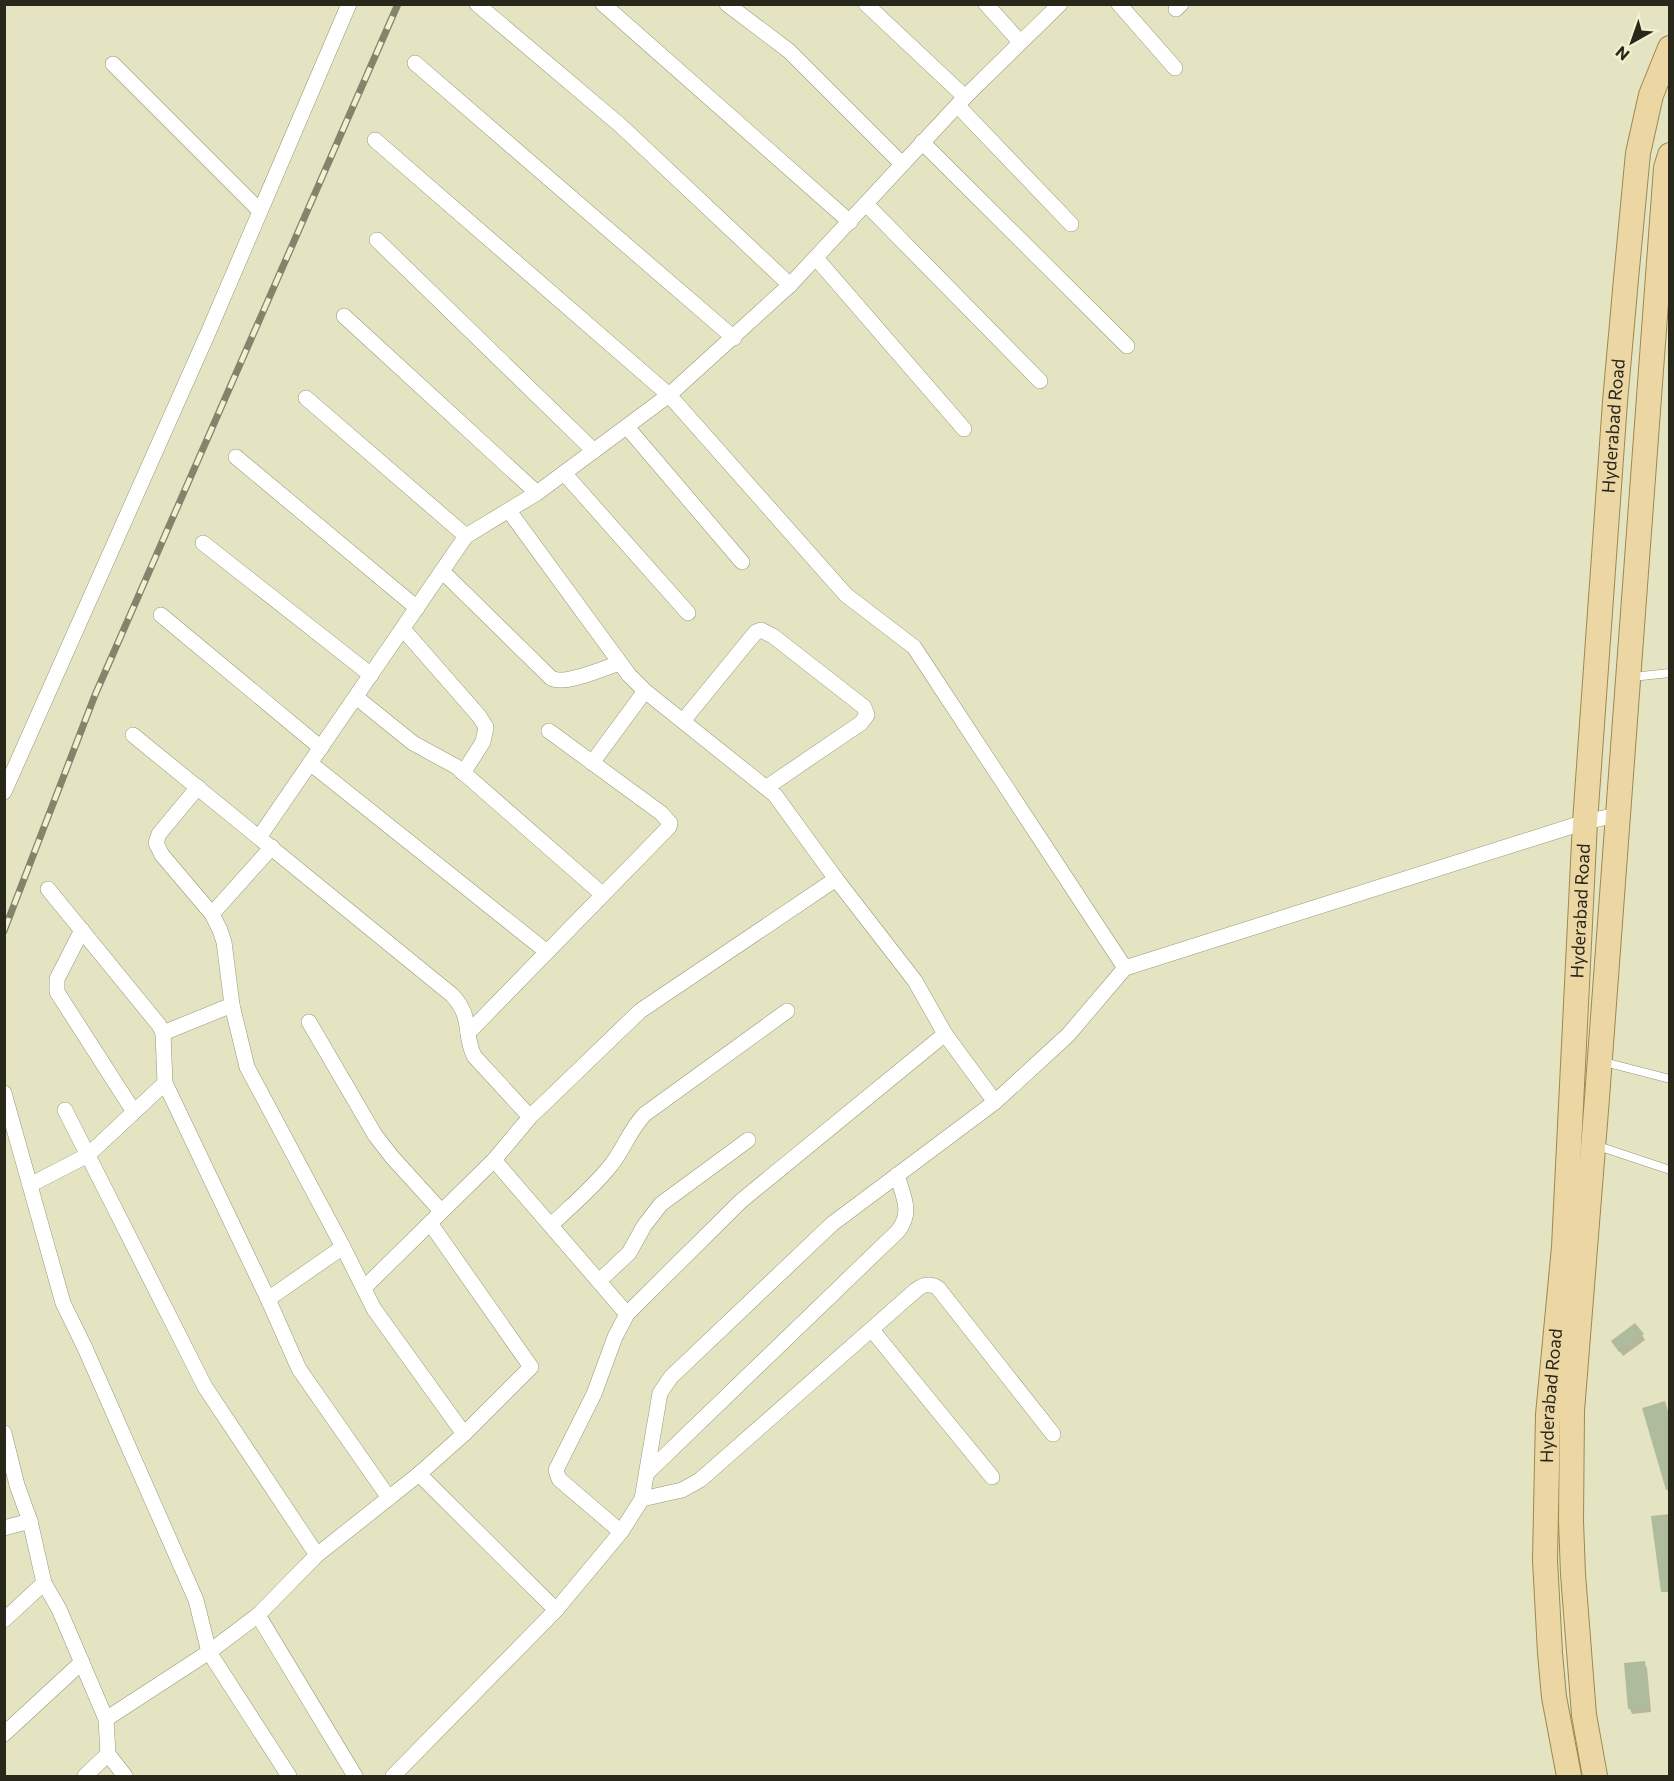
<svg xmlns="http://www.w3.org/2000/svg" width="1674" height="1781" font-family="Commissioner,sans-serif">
<rect width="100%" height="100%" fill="#e4e4c2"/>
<g fill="#0003">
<polygon points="1642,1335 1645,1340 1623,1356 1616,1346"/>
<polygon points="1644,1663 1647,1668 1651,1712 1632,1714 1630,1709"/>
</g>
<g fill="#aebc9d">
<polygon points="1635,1323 1644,1334 1619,1352 1611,1341"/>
<polygon points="1665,1401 1670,1418 1670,1490 1666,1490 1642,1408"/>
<polygon points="1670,1514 1670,1592 1661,1592 1651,1516"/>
<polygon points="1645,1661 1649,1707 1628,1709 1624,1663"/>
</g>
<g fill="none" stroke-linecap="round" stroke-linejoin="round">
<g stroke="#989878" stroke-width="9">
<g id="lane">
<polyline points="1632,677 1670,673"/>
<polyline points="1604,1062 1670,1079"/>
<polyline points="1595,1145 1670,1170"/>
</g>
</g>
<g stroke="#989878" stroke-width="16">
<g id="street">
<polyline points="477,4 620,125 790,285"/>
<polyline points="603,4 850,222"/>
<polyline points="727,4 789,51 901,163"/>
<polyline points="866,4 965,97"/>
<polyline points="986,4 1020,42"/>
<polyline points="1060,4 965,97 790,285 669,395 846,595 914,647 1125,968"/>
<polyline points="1119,4 1175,68"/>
<polyline points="1176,9 1181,4"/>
<polyline points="415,63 734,338"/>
<polyline points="113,64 260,211"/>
<polyline points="958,106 1071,224"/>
<polyline points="922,142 1127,346"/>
<polyline points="866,204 1040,381"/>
<polyline points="377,240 594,451"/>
<polyline points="816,258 964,429"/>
<polyline points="344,316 537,493"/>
<polyline points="306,398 466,536"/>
<polyline points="627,427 742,562"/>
<polyline points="236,457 417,608"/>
<polyline points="564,473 688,613"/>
<polyline points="509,511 629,675 645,691 775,795 836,879 915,981 945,1034 995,1102"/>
<polyline points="203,543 371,675"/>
<path d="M442 571 551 678C565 686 603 668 620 663"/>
<polyline points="161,615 321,748"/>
<polyline points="403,629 479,716 486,727 483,742 463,773"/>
<polyline points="356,697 413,743 457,767 602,894"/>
<polyline points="683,721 750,639 756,632 761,630 773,636 864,707 867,715 861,723 767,787"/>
<path d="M133 735 452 995C473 1017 463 1032 474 1056L530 1117"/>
<polyline points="310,763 547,952"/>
<polyline points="592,763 645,691"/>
<polyline points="198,787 159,834 156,843 162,855 212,914 220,930 224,942 232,1005 247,1067 343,1247 374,1309 464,1434"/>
<polyline points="4,792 208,333 349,4"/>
<polyline points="260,836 466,536 537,493 669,395 375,140"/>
<polyline points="48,889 159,1025 163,1033 165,1083 268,1299 299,1369 389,1498"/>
<polyline points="212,914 272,847"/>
<polyline points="82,930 57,979 57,992 134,1112"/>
<polyline points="309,1022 375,1135 392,1157 441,1211"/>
<polyline points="163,1033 232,1005"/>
<polyline points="468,1033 669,827 670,823 661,813 549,731"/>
<polyline points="4,1093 63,1303 85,1348 196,1600 209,1652 289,1776"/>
<polyline points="65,1110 205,1387 317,1555"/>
<polyline points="494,1160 627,1314"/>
<polyline points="30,1185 88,1155 165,1083"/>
<path d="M551 1225C571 1206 594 1187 611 1165 624 1149 630 1129 645 1114L787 1011"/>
<polyline points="599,1281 629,1253 644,1226 661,1204 748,1140"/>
<polyline points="364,1288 494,1160 530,1117 640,1011 836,879"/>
<polyline points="268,1299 343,1247"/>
<polyline points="872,1330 992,1477"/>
<polyline points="4,1433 17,1485 30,1521 44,1583 59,1609 106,1719 108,1754 125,1776"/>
<path d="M647 1473 898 1231C913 1212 903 1196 897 1175"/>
<polyline points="419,1474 556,1610"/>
<path d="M642 1499 682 1490 700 1480 916 1290C924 1284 930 1283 938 1288L1053 1434"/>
<polyline points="4,1528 30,1521"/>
<polyline points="621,1532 559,1479 556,1470 594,1394 615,1337 627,1314 741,1201 945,1034"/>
<polyline points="4,1620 44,1583"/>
<polyline points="106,1719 209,1652 258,1615"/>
<polyline points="4,1734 82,1662"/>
<polyline points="85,1776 108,1754"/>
<polyline points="355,1776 258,1615 317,1555 419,1474 464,1434 531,1367 430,1223"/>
<polyline points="393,1776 556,1610 621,1532 642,1499 660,1393 671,1377 832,1224 995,1102 1068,1035 1125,968 1585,822 1617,815"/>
</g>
</g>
<g stroke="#9f884d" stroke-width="26">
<g id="primary">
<path id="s1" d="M1569 1776 1554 1697 1550 1653 1545 1560 1548 1415 1564 1247 1585 822 1615 402 1626 279 1638 153 1651 95 1670 48"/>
<polyline points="1595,1776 1584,1715 1573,1574 1571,1521 1572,1411 1597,1098 1666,168 1670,155"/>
</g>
</g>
<use href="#lane" stroke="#fff" stroke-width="8"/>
<use href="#street" stroke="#fff" stroke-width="15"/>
<use href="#primary" stroke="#ecd7a4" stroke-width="24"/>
<g stroke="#84846d" stroke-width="7">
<polyline id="rail" points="4,931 95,695 398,4"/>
</g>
<use href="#rail" stroke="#f1f1cf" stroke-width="4.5" stroke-dasharray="14" stroke-linecap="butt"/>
</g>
<g text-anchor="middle" stroke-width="5" stroke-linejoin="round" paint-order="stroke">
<g font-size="18" fill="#27271a" stroke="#f1f1cf">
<text dy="6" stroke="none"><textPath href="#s1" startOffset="1354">Hyderabad Road</textPath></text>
<text dy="6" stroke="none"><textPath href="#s1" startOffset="868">Hyderabad Road</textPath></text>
<text dy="6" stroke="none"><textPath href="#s1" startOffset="382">Hyderabad Road</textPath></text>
</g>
</g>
<rect width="1674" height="1781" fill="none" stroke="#27271a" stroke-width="12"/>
<g transform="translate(1632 42) rotate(220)" stroke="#f1f1cf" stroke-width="4.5" paint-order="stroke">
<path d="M0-4.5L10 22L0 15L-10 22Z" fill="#27271a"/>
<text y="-9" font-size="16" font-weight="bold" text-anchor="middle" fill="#27271a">N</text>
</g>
</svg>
